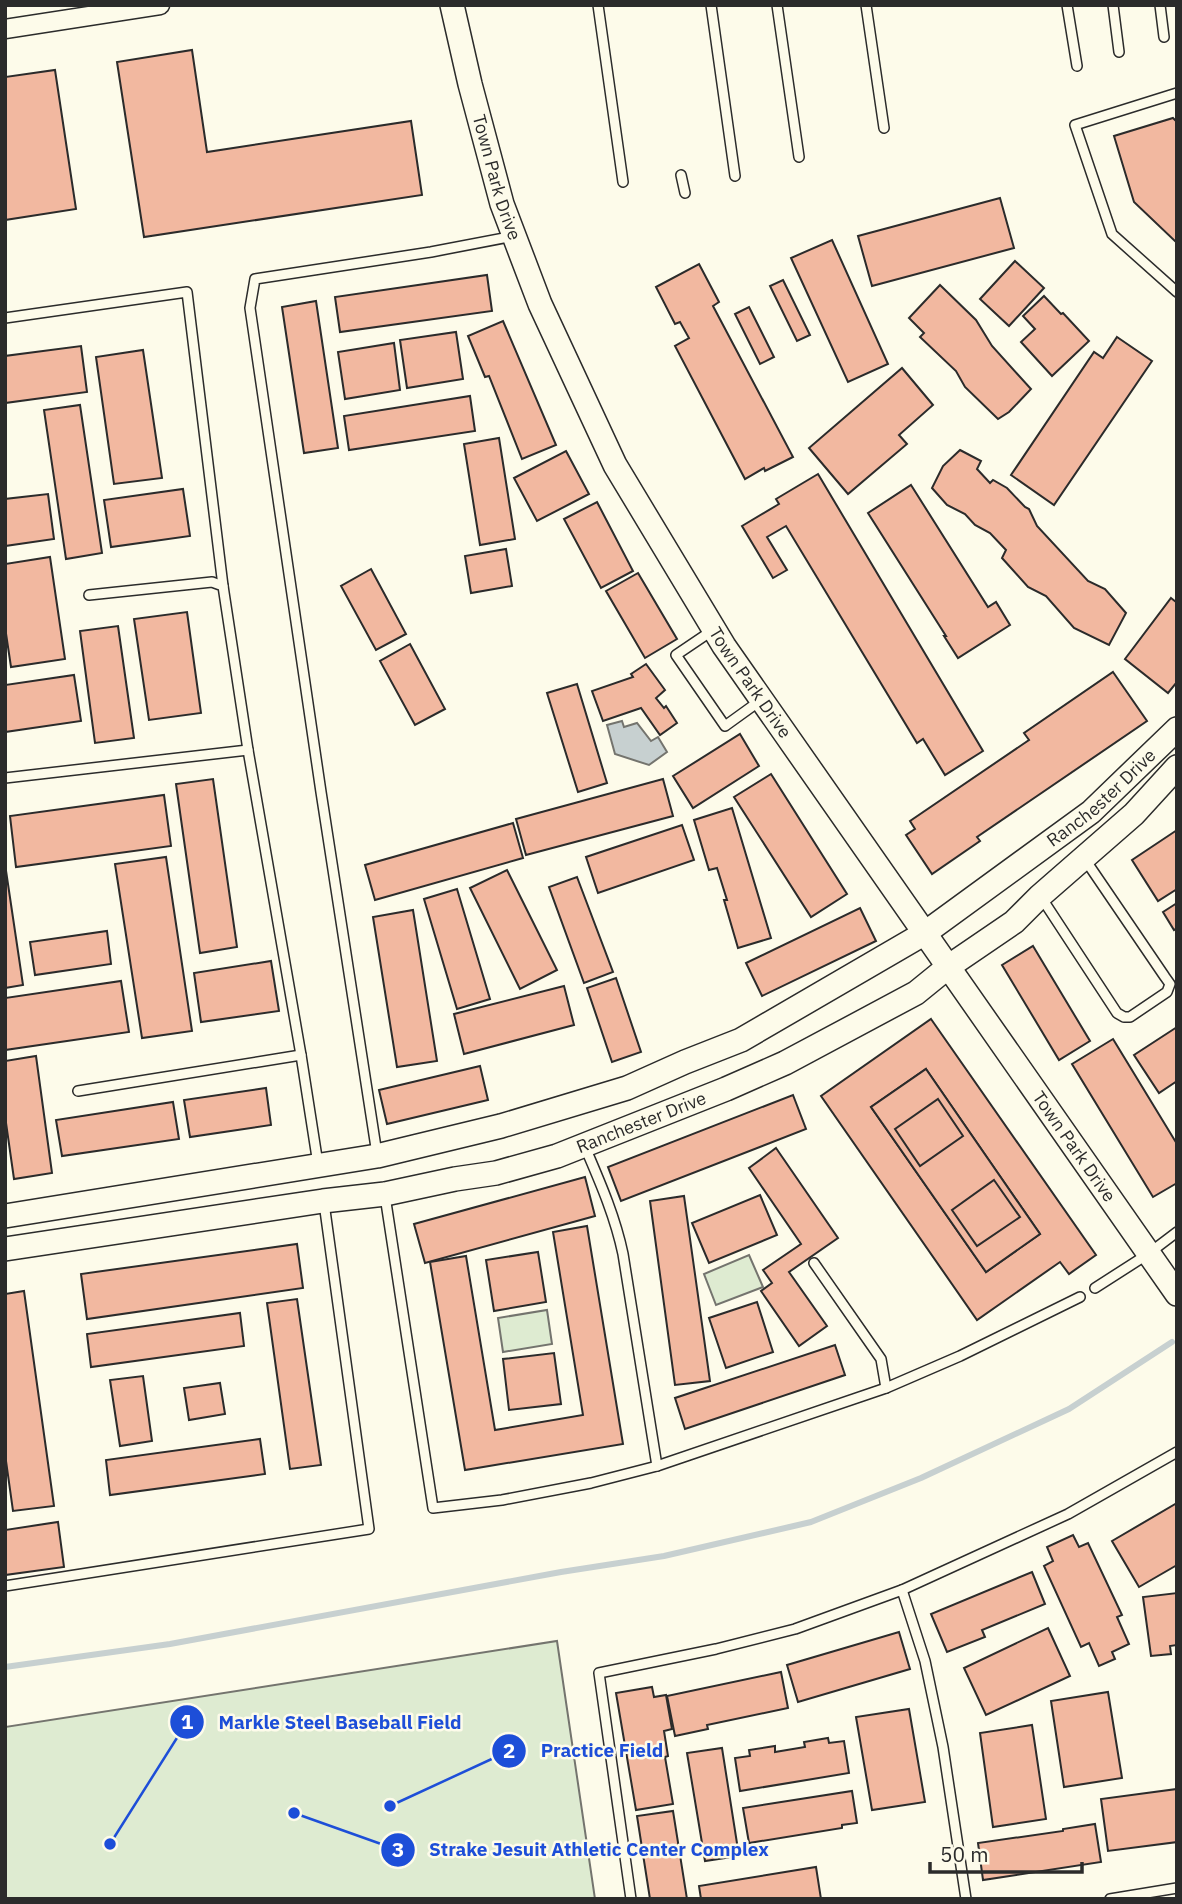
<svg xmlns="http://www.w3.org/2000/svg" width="1182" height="1904" font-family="'IBM Plex Sans',sans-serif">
<rect width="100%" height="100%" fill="#fdfbea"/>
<g fill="#deebd1" stroke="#74746e" stroke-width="2">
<polygon points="749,1255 763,1287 716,1305 704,1274"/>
<polygon points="547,1310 552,1344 503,1352 498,1318"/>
<polygon points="557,1641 595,1899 5,1899 5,1727"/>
</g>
<polygon fill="#c7d0d0" stroke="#74746e" stroke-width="2" points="622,721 624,727 637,723 651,741 658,737 667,752 649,765 615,754 607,725"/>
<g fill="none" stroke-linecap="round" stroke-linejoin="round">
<polyline stroke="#c7d0d0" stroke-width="6" points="5,1667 170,1644 561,1572 664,1556 811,1522 921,1478 1069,1409 1172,1342"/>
</g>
<g fill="#f2b8a0" stroke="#2b2b2b" stroke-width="2" fill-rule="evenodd">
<polygon points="192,50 207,152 411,121 422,195 144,237 117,62"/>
<polygon points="55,70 76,209 5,220 5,77"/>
<polygon points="1173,118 1177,122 1177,243 1134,202 1114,136"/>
<polygon points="1000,198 1014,248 872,286 858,236"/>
<polygon points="832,240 888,364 848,382 791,258"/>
<polygon points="1015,261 1044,288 1009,326 980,299"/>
<polygon points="699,264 719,302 713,306 793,457 765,471 764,468 745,479 675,346 689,338 680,322 675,324 656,287"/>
<polygon points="487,275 492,311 340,332 335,297"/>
<polygon points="783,280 810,335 797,341 770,286"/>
<polygon points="940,285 976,320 992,346 1031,389 1009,412 998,419 965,387 956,371 920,337 924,333 909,318"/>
<polygon points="1044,296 1061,314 1063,313 1089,341 1052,376 1021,342 1035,329 1023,316"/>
<polygon points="316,301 338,448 304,453 282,307"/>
<polygon points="749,307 774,357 760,364 735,314"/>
<polygon points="503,321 556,445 522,459 489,376 485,377 468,336"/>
<polygon points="456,332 463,379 407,388 400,340"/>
<polygon points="1117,337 1152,361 1054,505 1011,475 1094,352 1103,358"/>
<polygon points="394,343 400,390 345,399 338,352"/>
<polygon points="81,346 87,392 5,403 5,356"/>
<polygon points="143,350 162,478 114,484 96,357"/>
<polygon points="902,368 933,405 899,435 907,444 848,494 809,448"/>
<polygon points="470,396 475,431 349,450 344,416"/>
<polygon points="80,405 102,553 66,559 44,410"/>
<polygon points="499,438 515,539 480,545 464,444"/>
<polygon points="960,450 981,461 977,469 990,483 993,480 1007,488 1025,507 1029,509 1037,526 1088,581 1105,589 1126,613 1109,645 1074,628 1046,596 1028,587 1002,558 1006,550 990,533 975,525 965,514 947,505 932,488 943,466"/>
<polygon points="566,451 589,494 537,521 514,478"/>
<polygon points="818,474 983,751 945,775 923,739 917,743 786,526 767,537 787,570 773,578 742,526 779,504 776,499"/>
<polygon points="911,485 988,607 996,602 1010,625 958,658 944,636 946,636 868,513"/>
<polygon points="183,489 190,536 111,547 104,500"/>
<polygon points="48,494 54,539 5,546 5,499"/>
<polygon points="597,502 633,571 601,588 564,519"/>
<polygon points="506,549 512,586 471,593 465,556"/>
<polygon points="50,557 65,659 11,667 5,627 5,564"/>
<polygon points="371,569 406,634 376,650 341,586"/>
<polygon points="638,573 677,639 645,658 606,591"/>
<polygon points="1171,598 1176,602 1177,600 1177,682 1168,693 1125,659"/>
<polygon points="187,612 201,713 149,720 134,619"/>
<polygon points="118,626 134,738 95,743 80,631"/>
<polygon points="410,644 445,709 415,725 380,661"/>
<polygon points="646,664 665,690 656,698 664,708 666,706 677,723 660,735 641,708 603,721 592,691 633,677 631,674"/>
<polygon points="1113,672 1147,721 977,837 980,841 932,874 906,835 915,829 910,821 1029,740 1024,733"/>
<polygon points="74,675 81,721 5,732 5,685"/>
<polygon points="577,684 607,783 578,792 547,693"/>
<polygon points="740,734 759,766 693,808 673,776"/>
<polygon points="771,774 847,894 811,917 734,797"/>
<polygon points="213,779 237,947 200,953 176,784"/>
<polygon points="663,779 673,816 526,855 516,819"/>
<polygon points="164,795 171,846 16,867 10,816"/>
<polygon points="732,808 771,938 738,948 724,900 727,900 717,868 709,870 694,820"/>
<polygon points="513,823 523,858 375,900 365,865"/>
<polygon points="682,825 694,860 598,893 586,857"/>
<polygon points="1177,830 1177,889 1158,901 1132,860"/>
<polygon points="166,857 192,1031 142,1038 115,864"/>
<polygon points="5,864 23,985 5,988"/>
<polygon points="507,870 557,970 520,989 470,888"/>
<polygon points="577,877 613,972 584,983 549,887"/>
<polygon points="457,889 490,999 457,1009 424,899"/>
<polygon points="1177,903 1177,928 1174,930 1163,912"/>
<polygon points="860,908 876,941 762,996 746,963"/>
<polygon points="413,910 437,1061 397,1067 373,917"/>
<polygon points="107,931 111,964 35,975 30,942"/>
<polygon points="1033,946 1090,1041 1059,1060 1002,965"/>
<polygon points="271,961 279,1011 201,1022 194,973"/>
<polygon points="616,978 641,1052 612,1062 587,988"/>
<polygon points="121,981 129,1032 5,1050 5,998"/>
<polygon points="564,986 574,1025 464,1054 454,1014"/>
<path d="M931 1019 1096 1255 1069 1274 1060 1262 977 1320 821 1096ZM926 1069 1040 1234 986 1272 871 1107Z"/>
<polygon points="1177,1027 1177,1081 1159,1093 1134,1055"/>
<polygon points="1113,1039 1177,1144 1177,1183 1153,1197 1072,1064"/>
<polygon points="36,1056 52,1173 14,1179 5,1116 5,1061"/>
<polygon points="480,1066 488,1100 387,1124 379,1090"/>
<polygon points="926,1069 1040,1234 986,1272 871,1107"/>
<polygon points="266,1088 271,1125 190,1137 184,1100"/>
<polygon points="793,1095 806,1129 621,1201 608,1167"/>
<polygon points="938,1099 963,1136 920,1166 895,1129"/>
<polygon points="173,1102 179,1139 62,1156 56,1120"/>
<polygon points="776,1148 838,1238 789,1272 827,1326 799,1346 761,1291 772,1283 763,1270 801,1244 749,1168"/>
<polygon points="585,1177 595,1216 425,1263 414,1224"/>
<polygon points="994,1180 1020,1217 977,1246 952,1210"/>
<polygon points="760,1195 777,1235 709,1263 692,1223"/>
<polygon points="684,1196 710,1381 675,1385 650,1201"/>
<polygon points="587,1226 623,1444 465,1470 430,1262 466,1256 495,1430 583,1415 553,1232"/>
<polygon points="297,1244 303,1288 87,1319 81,1274"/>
<polygon points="538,1252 546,1302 494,1311 486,1260"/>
<polygon points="24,1291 54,1506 13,1511 5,1454 5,1294"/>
<polygon points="297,1299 321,1465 290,1469 267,1303"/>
<polygon points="757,1302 773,1352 726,1368 709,1318"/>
<polygon points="240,1313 244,1346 91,1367 87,1334"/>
<polygon points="835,1345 845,1375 685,1429 675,1398"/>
<polygon points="554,1353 561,1404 509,1410 503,1359"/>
<polygon points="143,1376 152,1441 120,1446 110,1380"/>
<polygon points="220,1383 225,1414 189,1420 184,1388"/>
<polygon points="260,1439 265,1474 110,1495 106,1460"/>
<polygon points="1177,1503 1177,1565 1139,1587 1112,1541"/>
<polygon points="58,1522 64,1567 5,1575 5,1530"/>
<polygon points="1073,1535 1079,1547 1088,1543 1122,1615 1117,1617 1129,1644 1112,1652 1115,1659 1099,1666 1089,1643 1081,1647 1044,1566 1053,1561 1047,1547"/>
<polygon points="1032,1572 1045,1604 982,1630 985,1637 947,1652 931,1614"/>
<polygon points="1177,1593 1177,1645 1170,1646 1171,1654 1151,1656 1143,1597"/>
<polygon points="1048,1628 1070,1676 986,1715 964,1668"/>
<polygon points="899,1632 910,1669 798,1702 787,1665"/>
<polygon points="781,1672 788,1708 707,1725 708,1729 675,1736 667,1696"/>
<polygon points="652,1687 654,1697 666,1695 672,1729 664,1731 668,1756 665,1757 673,1804 636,1810 616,1693"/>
<polygon points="1108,1692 1122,1778 1064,1787 1051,1701"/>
<polygon points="909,1709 925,1802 872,1810 856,1717"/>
<polygon points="1032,1725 1046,1819 993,1827 980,1733"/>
<polygon points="828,1738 829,1743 844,1741 849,1773 740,1791 735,1758 750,1756 749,1750 775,1746 775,1752 805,1747 804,1742"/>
<polygon points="722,1748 739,1856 705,1861 687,1753"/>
<polygon points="1177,1789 1177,1842 1108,1851 1101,1799"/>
<polygon points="852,1791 857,1823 842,1825 842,1828 749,1843 743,1808"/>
<polygon points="673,1811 687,1899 650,1899 637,1816"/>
<polygon points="1095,1824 1101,1862 983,1880 978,1843 1063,1831 1063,1829"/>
<polygon points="816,1867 821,1899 701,1899 699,1886"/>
</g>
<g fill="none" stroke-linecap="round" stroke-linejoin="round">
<g stroke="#2b2b2b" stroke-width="12">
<g id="service">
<polyline points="598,5 623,182"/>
<polyline points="711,5 735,176"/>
<polyline points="777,5 799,157"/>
<polyline points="866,5 884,128"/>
<polyline points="1067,5 1077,66"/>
<polyline points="1113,5 1119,52"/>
<polyline points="1160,5 1164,37"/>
<polyline points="1177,93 1075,125 1112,234 1177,292"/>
<polyline points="681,175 685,193"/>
<polyline points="5,318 187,292 223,586"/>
<polyline points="89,595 212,582 223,586 248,750"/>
<polyline points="713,630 676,655 725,726 761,700"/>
<polyline points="5,778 248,750 301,1055"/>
<polyline points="1041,897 1117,1013 1124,1017 1130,1017 1167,992 1170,984 1165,977 1084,858"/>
<polyline points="78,1091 301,1055 318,1164"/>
<path d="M585 1147C600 1182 615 1216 623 1254L657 1466"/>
<polyline points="377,1154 321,792 250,308 255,279 431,252 514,236"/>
<polyline points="385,1196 433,1508 502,1500 591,1483 657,1466 886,1388 960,1356 1080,1297"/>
<polyline points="814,1263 881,1359 886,1388"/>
<polyline points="1095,1288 1148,1254 1177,1232"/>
<polyline points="5,1586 369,1529 324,1203"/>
<polyline points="902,1590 925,1661 943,1747 966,1899"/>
<polyline points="631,1899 599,1673 716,1649 795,1629 902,1590 1068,1514 1177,1452"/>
<polyline points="1110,1899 1177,1888"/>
</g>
</g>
<g stroke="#2b2b2b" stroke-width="21">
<polyline id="minor" points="5,29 160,5"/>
</g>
<g stroke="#2b2b2b" stroke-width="26">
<g id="tertiary">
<path id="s1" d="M452 5 470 84 502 204 540 304 615 465 724 646 1177 1294"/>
<path id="s2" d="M5 1216 377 1156 501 1126 627 1088 685 1062 741 1040 925 933 1091 812 1177 729"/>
<path id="s3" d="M5 1249 323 1201 385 1194 455 1179 496 1173 557 1156 726 1089 785 1063 916 993 948 967 1014 922 1040 896 1134 814 1177 767"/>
</g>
</g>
<use href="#service" stroke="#fdfbea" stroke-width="9"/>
<use href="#minor" stroke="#fdfbea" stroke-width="18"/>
<use href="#tertiary" stroke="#fdfbea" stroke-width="23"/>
</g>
<g text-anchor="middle" stroke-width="5" stroke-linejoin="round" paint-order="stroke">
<g font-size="18" fill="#2b2b2b" stroke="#fdfbea">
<text dy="6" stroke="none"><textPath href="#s1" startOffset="178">Town Park Drive</textPath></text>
<text dy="6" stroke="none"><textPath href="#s1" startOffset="746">Town Park Drive</textPath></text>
<text dy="6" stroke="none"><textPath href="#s2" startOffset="1195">Ranchester Drive</textPath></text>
<text dy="6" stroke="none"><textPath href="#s3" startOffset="651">Ranchester Drive</textPath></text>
<text dy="6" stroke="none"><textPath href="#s1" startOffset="1312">Town Park Drive</textPath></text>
</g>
</g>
<path fill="none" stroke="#1d4ed8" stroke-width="2.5" d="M110 1844L187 1722M390 1806L509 1751M294 1813L398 1850"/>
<g fill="#1d4ed8" stroke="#fdfbea" stroke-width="2.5">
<circle cx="110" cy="1844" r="7"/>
<circle cx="390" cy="1806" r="7"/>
<circle cx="294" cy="1813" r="7"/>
<circle cx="187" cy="1722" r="18"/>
<circle cx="509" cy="1751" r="18"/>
<circle cx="398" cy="1850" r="18"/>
</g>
<g font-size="21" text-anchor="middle" font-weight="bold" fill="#fff">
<text x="187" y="1729">1</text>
<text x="509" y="1758">2</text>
<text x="398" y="1857">3</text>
</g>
<g font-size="19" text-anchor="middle" font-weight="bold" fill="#1d4ed8" stroke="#fdfbea" stroke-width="5" stroke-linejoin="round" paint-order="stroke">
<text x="340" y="1729">Markle Steel Baseball Field</text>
<text x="602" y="1757">Practice Field</text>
<text x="599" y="1856">Strake Jesuit Athletic Center Complex</text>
</g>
<rect width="1182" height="1904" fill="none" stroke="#2b2b2b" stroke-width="14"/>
<path d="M930 1862v10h152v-10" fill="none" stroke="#2b2b2b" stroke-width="3.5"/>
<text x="940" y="1862" font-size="21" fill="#2b2b2b" stroke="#fdfbea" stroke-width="5" paint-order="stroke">50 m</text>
</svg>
